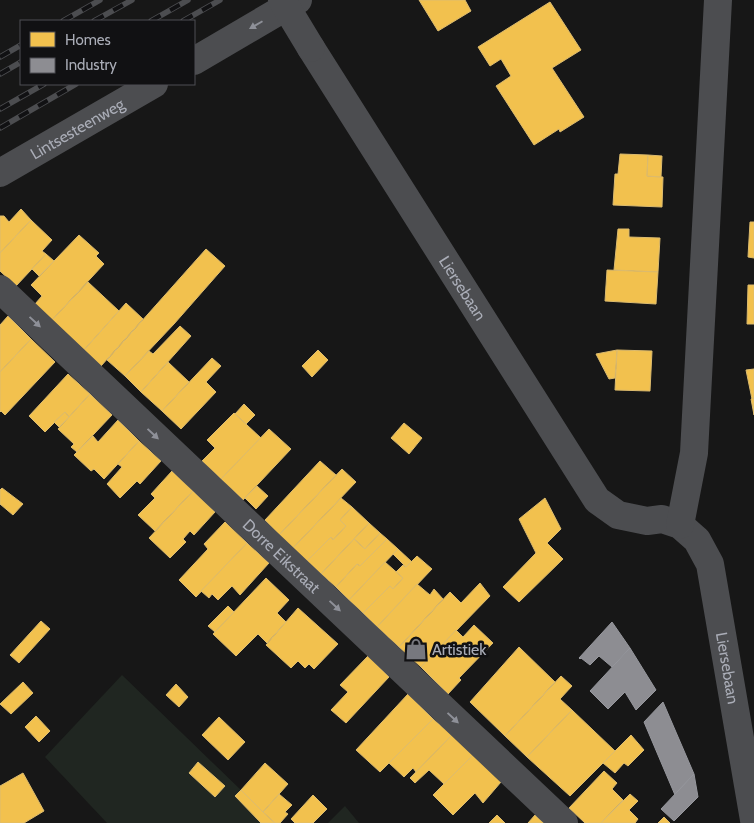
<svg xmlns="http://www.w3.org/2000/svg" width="754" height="823" font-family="Cabin,sans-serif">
<rect width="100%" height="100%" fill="#171717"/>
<g fill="#202621">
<polygon points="122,675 275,823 107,823 45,757"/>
<polygon points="345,806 359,823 328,823"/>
</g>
<g fill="#f2c14e" stroke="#dcbb6e">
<polygon points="419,0 465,0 471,11 438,31"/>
<polygon points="550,2 581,50 552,68 584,117 560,132 559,129 534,145 496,86 511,76 501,59 490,66 478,47"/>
<polygon points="620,154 648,155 647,176 663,177 662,207 613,205 615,174 618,174"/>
<polygon points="648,155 662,156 661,177 647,176"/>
<polygon points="21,209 31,220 0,253 0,216 4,216 9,222"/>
<polygon points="31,220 52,240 42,251 46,254 16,286 0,271 0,253"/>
<polygon points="750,222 754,222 754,258 748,257"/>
<polygon points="618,229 629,229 629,237 660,238 658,272 614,270"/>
<polygon points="79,235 99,253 96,256 104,264 52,320 35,304 42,296 31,285"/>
<polygon points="206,249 225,266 174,324 125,376 107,360"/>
<polygon points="46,254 54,261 39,276 32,269"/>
<polygon points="607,270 658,272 656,304 605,301"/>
<polygon points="88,282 119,311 84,350 52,320"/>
<polygon points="748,285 754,285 754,324 747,324"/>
<polygon points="126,303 143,319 101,366 84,350"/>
<polygon points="8,316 31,339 0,372 0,325"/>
<polygon points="180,326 191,336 141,392 125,376 149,351 153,354"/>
<polygon points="31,339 55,362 5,415 1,411 0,412 0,372"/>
<polygon points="318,350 328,360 312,377 302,366"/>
<polygon points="617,350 652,351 650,391 615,390"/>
<polygon points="617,350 615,378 609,379 596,354"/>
<polygon points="212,358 221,366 206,382 216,392 181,429 162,411"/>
<polygon points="168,362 189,382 162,411 141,392"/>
<polygon points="754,369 754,398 752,399 746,370"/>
<polygon points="68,374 90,394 69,417 65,412 45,432 29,416"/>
<polygon points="90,394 112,415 77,452 71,447 74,444 58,429"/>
<polygon points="754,398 754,415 751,399"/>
<polygon points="244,404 255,415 246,424 235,414"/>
<polygon points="65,412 69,417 59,427 54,422"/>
<polygon points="234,413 261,438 221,479 202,461 215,448 207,440"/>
<polygon points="118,420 139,441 104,479 94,469 91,471 74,455 93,436 98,442"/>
<polygon points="404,423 422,438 409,454 391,438"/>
<polygon points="269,429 291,449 243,500 221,479"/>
<polygon points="139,441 161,461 140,484 137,481 120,498 107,484 122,467 118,464"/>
<polygon points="320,461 336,475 279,535 265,520"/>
<polygon points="342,469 356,482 293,548 279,535"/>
<polygon points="172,471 193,491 155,531 138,515 155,498 151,494"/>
<polygon points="257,486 268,496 256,509 245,498"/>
<polygon points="2,488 23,504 13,515 0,504 0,490"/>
<polygon points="193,491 215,512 194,535 190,531 183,539 186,542 170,558 149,538"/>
<polygon points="341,498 352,507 340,520 346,526 333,540 331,537 307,561 293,548"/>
<polygon points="545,498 561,529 547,543 563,559 519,602 503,587 536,553 519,519"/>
<polygon points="352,507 369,523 321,574 307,561 331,537 333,540 346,526 340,520"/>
<polygon points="225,522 247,543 196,597 179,580 208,549 204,544"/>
<polygon points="369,523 380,533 365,549 354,539"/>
<polygon points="380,533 387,539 360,566 357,564 336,587 321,574 354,539 365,549"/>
<polygon points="387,539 398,549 349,600 336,587 357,564 360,566"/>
<polygon points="247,543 269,563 240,595 232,586 218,600 212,594 209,598 201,591"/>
<polygon points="398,549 412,562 406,567 393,554"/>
<polygon points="417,556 432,569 377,627 363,613 390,586 393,589 403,578 396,572 403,565 406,567"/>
<polygon points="385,562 403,578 393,589 390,586 363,613 349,600"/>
<polygon points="266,578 289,600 277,613 286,622 267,643 258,634 236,656 213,634"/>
<polygon points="480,583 490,596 421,667 399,647 450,592 461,603"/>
<polygon points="417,584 430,595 434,589 443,599 399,647 377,627"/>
<polygon points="228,606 234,612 215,632 208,626"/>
<polygon points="298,608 338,644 314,669 309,664 305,668 298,661 291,668 266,645"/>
<polygon points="41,621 50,629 19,663 10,655"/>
<polygon points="474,625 493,643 459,678 461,680 448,694 421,667 456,630 463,637"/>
<polygon points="519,647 555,682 505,736 470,702"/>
<polygon points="368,656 389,677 346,723 331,710 348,692 340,685"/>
<polygon points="561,676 572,686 560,699 572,710 527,757 505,736"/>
<polygon points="23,682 33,693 11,714 0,704"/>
<polygon points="176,684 188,697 179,707 166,695"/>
<polygon points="408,694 433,719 380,772 356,750"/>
<polygon points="572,710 615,751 570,796 527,757"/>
<polygon points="36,716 50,731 39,742 25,727"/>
<polygon points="219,717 245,742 228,760 202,735"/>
<polygon points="433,719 452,735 416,772 413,768 404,777 389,763"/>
<polygon points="452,735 473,755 444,784 429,770 415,783 410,778"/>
<polygon points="631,735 644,750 628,766 624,763 615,773 603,763"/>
<polygon points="473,755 501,782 483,803 475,793 453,815 433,795"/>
<polygon points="198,762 225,786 215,797 189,773"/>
<polygon points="265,763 288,784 263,812 241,790"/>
<polygon points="604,771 617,783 612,789 623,800 601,823 585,823 569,808"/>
<polygon points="23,773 44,811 24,823 0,823 0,786"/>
<polygon points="241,790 263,812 275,823 261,823 235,796"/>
<polygon points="279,794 292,805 285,812 288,814 280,823 275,823 263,812"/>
<polygon points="630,794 638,801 629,810 638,819 635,823 601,823"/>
<polygon points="313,795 327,809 313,823 295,823 291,819"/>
<polygon points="497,815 505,823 489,823"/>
<polygon points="535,815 544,823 528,823"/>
<polygon points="664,817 670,823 658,823"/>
</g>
<g fill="#8d8d92" stroke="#96979d">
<polygon points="612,622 630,648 612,667 599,656 590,665 581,658 580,659 579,658"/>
<polygon points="630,648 656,690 636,710 625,692 608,709 590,691"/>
<polygon points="663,702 694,774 675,795 644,722"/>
<polygon points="694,774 698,797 674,821 661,809"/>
</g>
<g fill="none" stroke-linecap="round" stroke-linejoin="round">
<g stroke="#4c4d50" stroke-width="28">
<path id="s1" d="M311 48 597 500 618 515 647 521 662 519 680 525 697 540 710 564 754 820"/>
<polyline points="194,61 298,0"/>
<path id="s2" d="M0 173 154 84"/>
<path id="s3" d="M0 289 564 823"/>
<polyline points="680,525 694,453 718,0"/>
</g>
<g stroke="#4c4d50" stroke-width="5.5">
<g id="rail">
<polyline points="63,21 100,0"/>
<polyline points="94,21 132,0"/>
<polyline points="151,21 188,0"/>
<polyline points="183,21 220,0"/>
<polyline points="0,57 21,45"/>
<polyline points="0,74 21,62"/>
<polyline points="0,109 44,84"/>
<polyline points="0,128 76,84"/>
</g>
</g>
<use href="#rail" stroke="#111113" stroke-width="4" stroke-dasharray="11" stroke-linecap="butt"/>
<polyline stroke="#4c4d50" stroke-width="28" points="282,0 311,48"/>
</g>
<defs><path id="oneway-solid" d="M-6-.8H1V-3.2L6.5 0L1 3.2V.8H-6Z" transform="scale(1.25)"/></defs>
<g fill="#8e9098">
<use href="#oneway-solid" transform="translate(256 25) rotate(150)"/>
<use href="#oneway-solid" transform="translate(35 322) rotate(43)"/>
<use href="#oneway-solid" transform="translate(153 434) rotate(43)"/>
<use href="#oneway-solid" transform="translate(335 606) rotate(43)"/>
<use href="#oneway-solid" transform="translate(453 718) rotate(43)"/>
</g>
<defs>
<g id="shop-bare" transform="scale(1.725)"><path d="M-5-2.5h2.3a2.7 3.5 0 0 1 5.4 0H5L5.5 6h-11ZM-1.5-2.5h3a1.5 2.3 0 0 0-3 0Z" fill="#77787f" stroke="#111113" stroke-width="2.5" paint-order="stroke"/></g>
</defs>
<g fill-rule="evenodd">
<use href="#shop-bare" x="416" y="649"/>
</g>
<g text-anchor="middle" stroke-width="5" stroke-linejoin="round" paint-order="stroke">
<g font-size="16" fill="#aaadb7" stroke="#111113">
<text dy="6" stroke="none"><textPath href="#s2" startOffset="89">Lintsesteenweg</textPath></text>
<text dy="6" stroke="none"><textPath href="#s1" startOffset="284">Liersebaan</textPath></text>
<text dy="6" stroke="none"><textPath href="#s3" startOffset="388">Dorre Eikstraat</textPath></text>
<text dy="6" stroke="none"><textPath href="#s1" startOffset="780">Liersebaan</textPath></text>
</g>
<g font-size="16" fill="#aaadb7" stroke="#111113" text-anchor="start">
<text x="432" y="655">Artistiek</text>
</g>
</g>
<rect x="20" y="20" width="175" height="65" fill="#111113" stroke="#4e4f55"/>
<rect x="30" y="32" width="25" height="15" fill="#f2c14e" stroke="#4e4f55"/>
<text x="65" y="45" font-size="15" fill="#aaadb7">Homes</text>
<rect x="30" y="58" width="25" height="15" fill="#8d8d92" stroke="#4e4f55"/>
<text x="65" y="70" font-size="15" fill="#aaadb7">Industry</text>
</svg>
